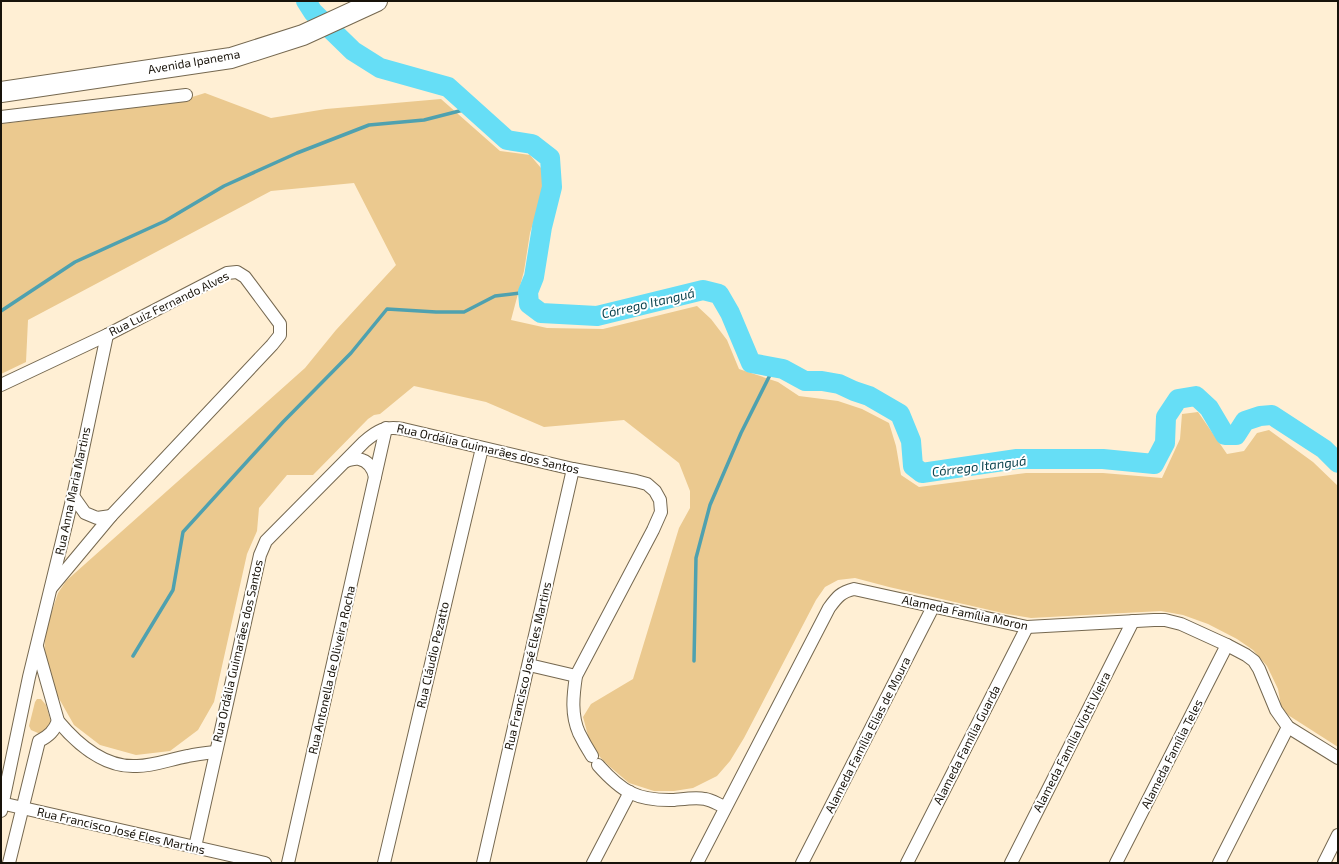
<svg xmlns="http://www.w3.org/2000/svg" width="1339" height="864" font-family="'Exo 2',sans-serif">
<rect width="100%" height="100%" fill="#ffefd4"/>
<g fill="#ebc98f">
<polygon points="205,93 271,118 326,109 441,99 500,151 530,155 541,168 544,187 530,233 524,271 511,320 547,328 603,329 697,306 711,319 727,340 739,369 778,382 799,396 838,401 862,409 889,423 896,446 901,475 919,487 1026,473 1103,473 1162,478 1180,439 1182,414 1198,412 1227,454 1244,451 1257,433 1269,430 1313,462 1338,486 1338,747 1288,715 1281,706 1278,689 1267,666 1253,650 1237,639 1208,624 1183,615 1161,611 1031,618 1007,614 889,587 855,578 838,580 825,587 816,600 744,738 730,761 717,776 693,788 674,791 654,791 629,783 609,766 600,757 589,739 583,717 591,704 633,679 679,528 690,508 690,491 679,463 624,420 544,427 486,402 414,386 380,414 374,415 368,419 313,475 287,475 259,508 257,531 247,554 214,702 198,730 170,751 136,755 100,745 74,725 57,695 44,654 46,629 58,593 66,581 305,368 336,330 396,265 354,183 271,191 28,320 26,362 1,374 1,124 173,103"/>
<polygon points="37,699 41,699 46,705 51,722 46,732 38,733 31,730 29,726 35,702"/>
</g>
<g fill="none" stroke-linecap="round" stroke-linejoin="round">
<g stroke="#4fa1af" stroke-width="3.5">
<polyline points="1,311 75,262 165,221 224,186 297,153 369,125 424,120 471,108"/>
<polyline points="133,656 173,590 183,532 283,422 351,353 387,309 436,312 464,312 495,296 528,292"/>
<polyline points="694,661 696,558 710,505 741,433 774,367"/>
</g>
<polyline stroke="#66def6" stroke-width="20" points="306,1 313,12 353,51 380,68 448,87 507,140 532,144 550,158 552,187 542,227 534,277 528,292 529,304 541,313 597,316 703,290 719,294 730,313 751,363 783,369 805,381 822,381 839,384 854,391 869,396 900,414 911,441 913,466 922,473 1017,459 1103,459 1154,464 1165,443 1166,417 1178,399 1196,396 1209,408 1225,435 1236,435 1245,421 1260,416 1272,415 1324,449 1338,463"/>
<g stroke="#756850" stroke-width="14">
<g id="street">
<polyline points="1,117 186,95"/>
<polyline points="1,385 107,335 227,273 237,272 245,277 280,324 280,335 272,345 111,516 51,588"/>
<path d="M346 461C349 460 355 458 359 459 368 461 373 468 375 477"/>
<polyline points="73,496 85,513 97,518 111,516"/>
<path d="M37 647 58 721C78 745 105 768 137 766 154 766 171 759 188 756 197 754 206 753 215 752"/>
<polyline points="529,665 576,676"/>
<path d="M598 765C622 792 637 801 674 800 684 799 696 797 705 799 712 800 719 805 725 807"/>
<polyline points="1,803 265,863"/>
<polyline points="1,811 29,677 73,496 107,335"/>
<path d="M195 847 260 555 266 541 364 442C378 430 385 426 403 429L573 469 636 481 647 484 655 491 660 500 661 512 653 530 576 676C573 696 571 715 579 733 583 741 587 748 592 756"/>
<path d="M9 863 39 741C49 736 54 731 58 721"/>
<polyline points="288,863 386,428"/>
<polyline points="384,863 482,448"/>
<polyline points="483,863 573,469"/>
<polyline points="593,863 630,792"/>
<path d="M697 863 829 608C837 597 841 592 854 589L1027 627 1154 620H1165L1181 624 1227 645 1246 655 1254 661 1259 669 1276 710 1288 727 1338 758"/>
<polyline points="802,863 933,607"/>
<polyline points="907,863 1027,627"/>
<polyline points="1011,863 1133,621"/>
<polyline points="1116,863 1227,645"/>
<polyline points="1219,863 1288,727"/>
<polyline points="1324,863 1338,835"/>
</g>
</g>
<g stroke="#756850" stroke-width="22">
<polyline id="primary" points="1,92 231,58 303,35 377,1"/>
</g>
<use href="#street" stroke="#fff" stroke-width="12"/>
<use href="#primary" stroke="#fff" stroke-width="20"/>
</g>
<g text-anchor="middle" stroke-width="4" stroke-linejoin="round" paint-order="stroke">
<g font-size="12" fill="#18130a" stroke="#fff">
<text transform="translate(194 62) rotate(-10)" y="4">Avenida Ipanema</text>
<text transform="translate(169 304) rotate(-26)" y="4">Rua Luiz Fernando Alves</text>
<text transform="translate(488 449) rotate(13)" y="4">Rua Ordália Guimarães dos Santos</text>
<text transform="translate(73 491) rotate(-78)" y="4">Rua Anna Maria Martins</text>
<text transform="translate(965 613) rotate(12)" y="4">Alameda Família Moron</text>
<text transform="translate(238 651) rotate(-77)" y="4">Rua Ordália Guimarães dos Santos</text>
<text transform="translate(433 655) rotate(-77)" y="4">Rua Cláudio Pezatto</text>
<text transform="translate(528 666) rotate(-77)" y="4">Rua Francisco José Eles Martins</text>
<text transform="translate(332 670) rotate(-77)" y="4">Rua Antonella de Oliveira Rocha</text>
<text transform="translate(868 735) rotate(-63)" y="4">Alameda Família Elias de Moura</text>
<text transform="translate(1072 742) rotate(-63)" y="4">Alameda Família Viotti Vieira</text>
<text transform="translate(967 745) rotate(-63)" y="4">Alameda Família Guarda</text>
<text transform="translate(1172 754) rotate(-63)" y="4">Alameda Família Teles</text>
<text transform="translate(121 831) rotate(13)" y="4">Rua Francisco José Eles Martins</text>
</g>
<g font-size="13" font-style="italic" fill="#0e4550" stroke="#fff">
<text transform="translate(648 303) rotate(-13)" y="5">Córrego Itanguá</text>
<text transform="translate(979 466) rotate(-7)" y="5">Córrego Itanguá</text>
</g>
</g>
<rect width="1339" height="864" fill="none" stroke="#18130a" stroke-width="4"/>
</svg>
